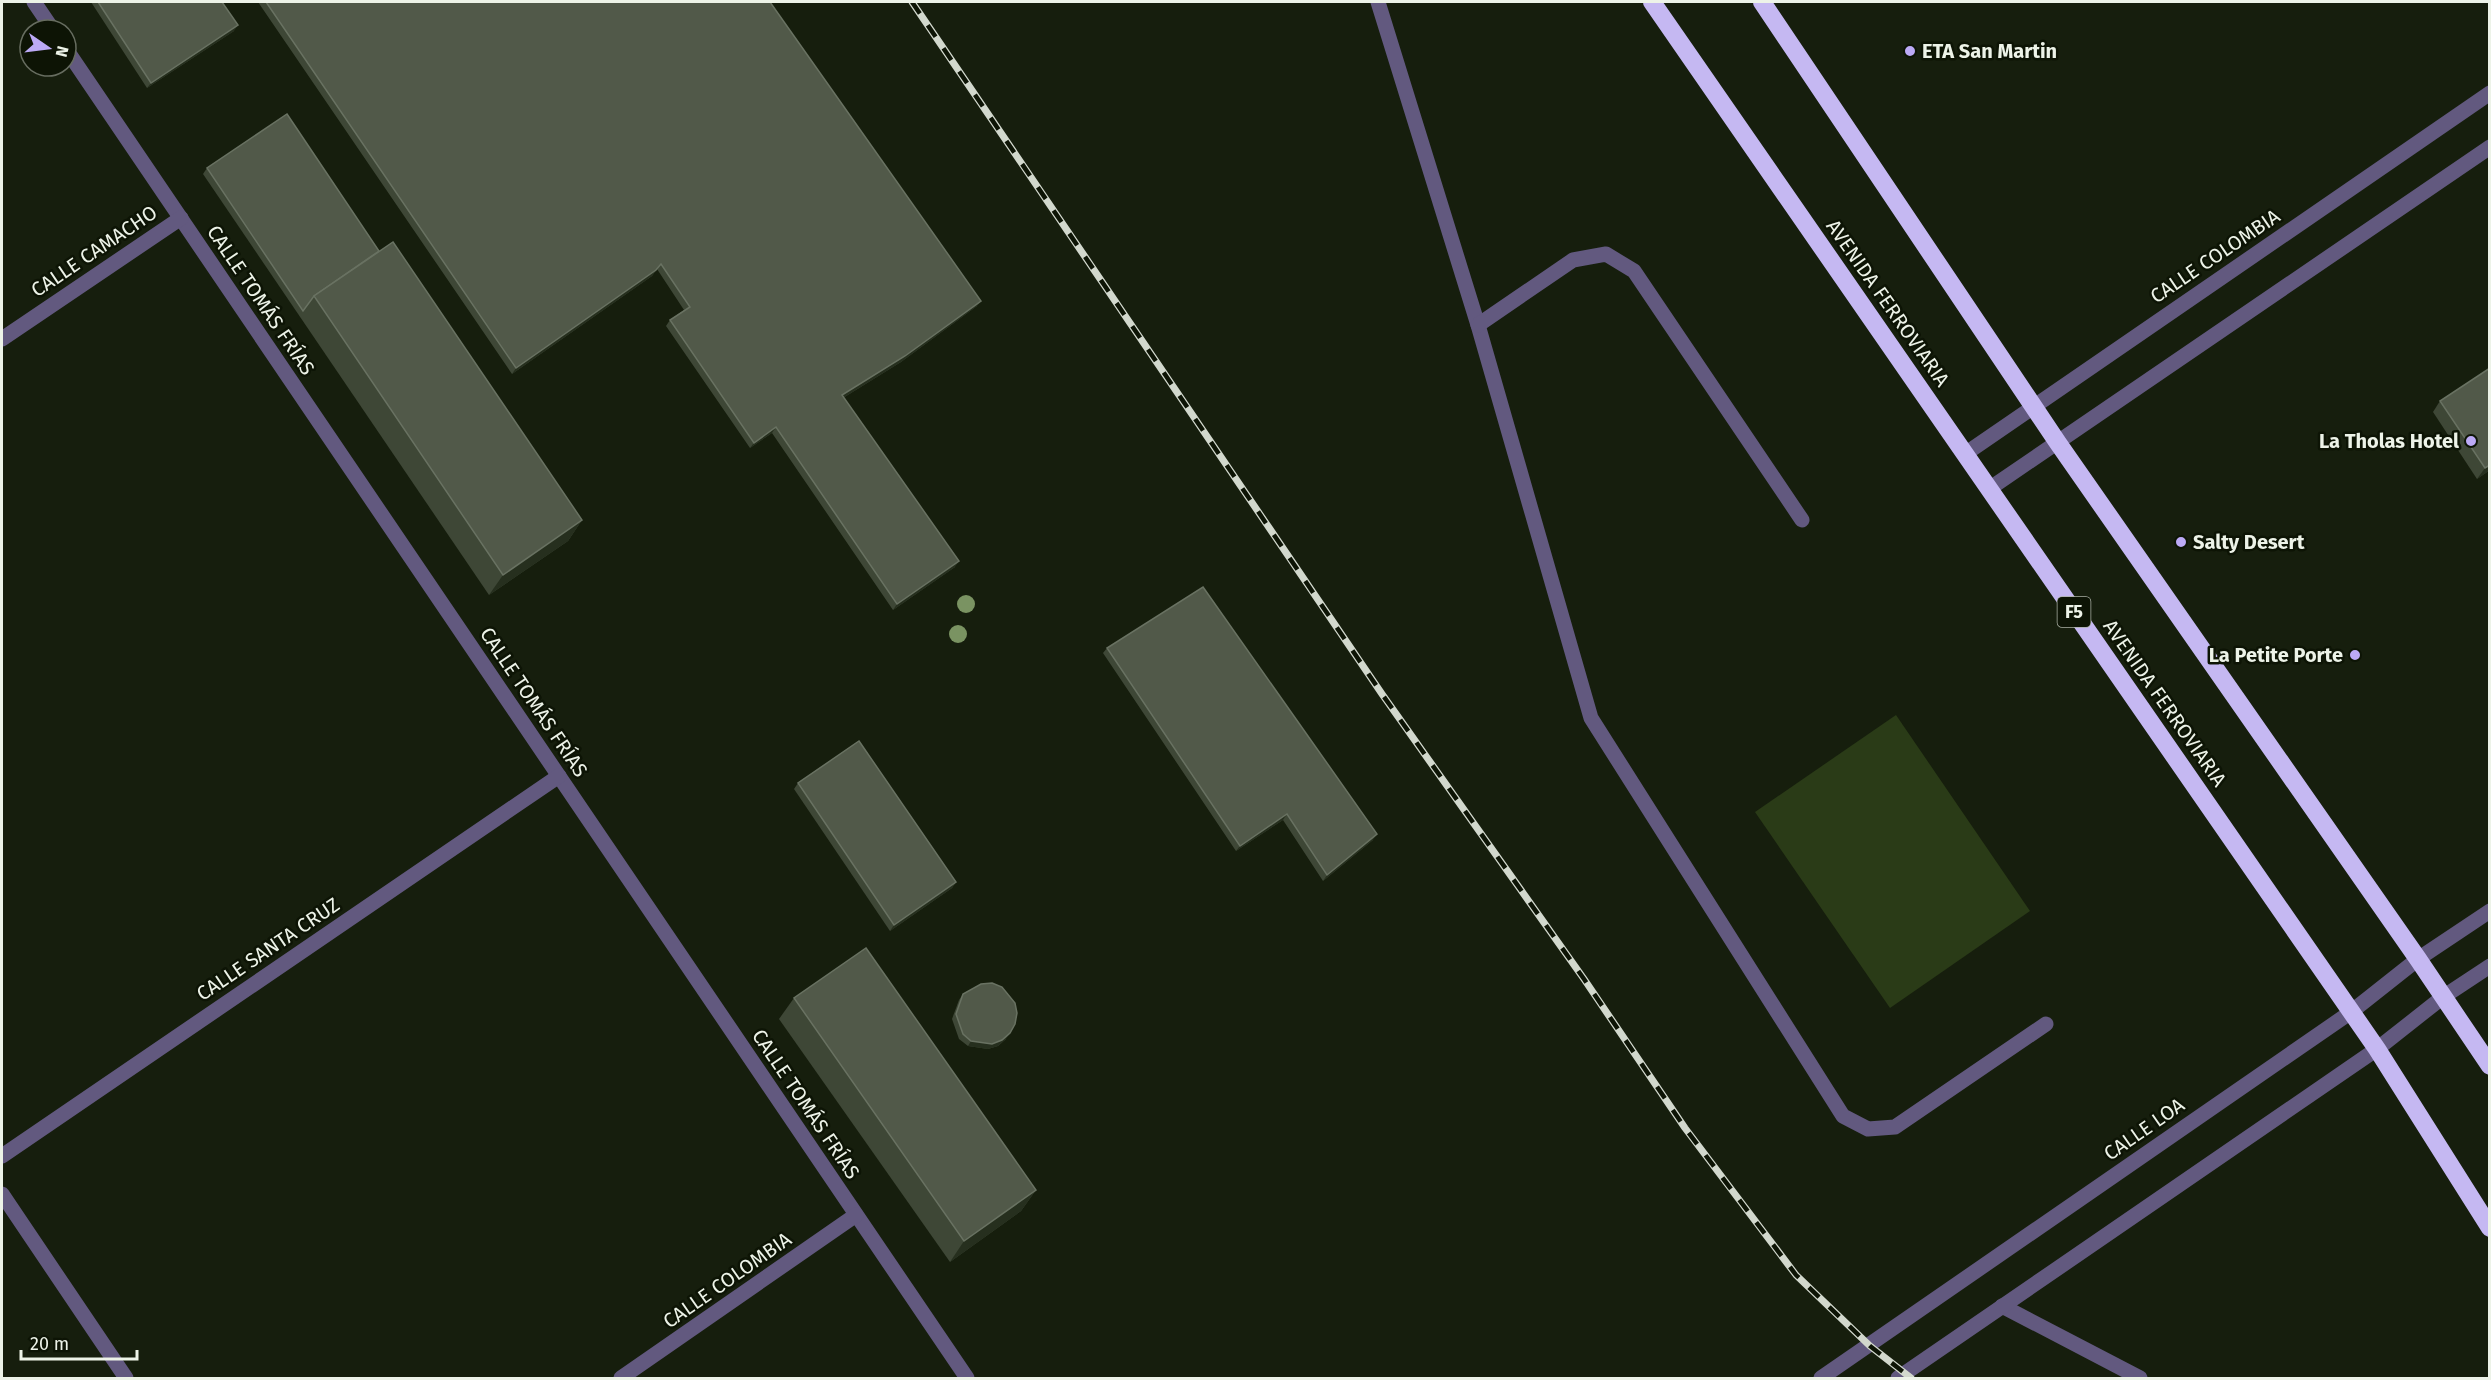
<svg xmlns="http://www.w3.org/2000/svg" width="2491" height="1380" font-family="'Fira Sans',sans-serif">
<rect width="100%" height="100%" fill="#161e0d"/>
<polygon fill="#2a3b17" points="1896,715 2030,911 1890,1008 1755,812"/>
<g fill="none" stroke-linecap="round" stroke-linejoin="round">
<g stroke="#62597f" stroke-width="15">
<polyline points="34,2 53,30"/>
<polyline points="1378,2 1478,325 1591,718 1843,1116 1868,1129 1895,1127 2046,1024"/>
<polyline points="66,49 967,1378"/>
<polyline points="1478,325 1573,260 1606,254 1634,271 1802,520"/>
<polyline points="2,339 181,218"/>
<polyline points="1965,454 2490,93"/>
<polyline points="1989,489 2490,147"/>
<polyline points="2,1156 559,776"/>
<polyline points="2,1194 126,1378"/>
<polyline points="2002,1306 2140,1378"/>
<polyline points="621,1378 856,1215"/>
<polyline points="1821,1378 2351,1012 2418,959 2490,911"/>
<polyline points="1898,1378 2377,1049 2443,997 2490,966"/>
</g>
<g stroke="#c5b8f2" stroke-width="18">
<polyline points="1652,2 2377,1049 2490,1228"/>
<polyline points="1762,2 2058,443 2418,959 2490,1066"/>
</g>
<g stroke="#d2d8cd" stroke-width="7">
<polyline id="rail" points="912,2 1382,694 1584,979 1685,1128 1796,1275 1870,1346 1911,1378"/>
</g>
<use href="#rail" stroke="#0d1405" stroke-width="4.5" stroke-dasharray="14" stroke-linecap="butt"/>
</g>
<g fill="#7a9362">
<circle cx="966" cy="604" r="9"/>
<circle cx="958" cy="634" r="9"/>
</g>
<g fill="#3e4736">
<polygon points="91,2 222,2 234,31 147,88"/>
<polygon points="258,2 770,2 977,306 901,362 843,398 955,567 893,610 772,433 750,448 666,326 670,320 684,310 657,269 652,276 512,374"/>
<polygon points="207,168 379,251 582,520 568,541 489,595 203,174"/>
<polygon points="2490,368 2490,470 2477,479 2433,412 2440,401"/>
<polygon points="1107,648 1373,840 1323,881 1283,820 1236,851 1103,653"/>
<polygon points="798,783 956,882 952,888 890,931 794,789"/>
<polygon points="963,994 1006,1039 998,1046 988,1049 968,1046 959,1039 952,1019 959,1000"/>
<polygon points="794,998 1036,1190 1021,1211 950,1262 779,1019"/>
</g>
<g fill="#262f1e">
<polygon points="238,25 234,31 147,88 151,83"/>
<polygon points="661,264 652,276 512,374 516,368"/>
<polygon points="981,301 977,306 901,362 838,401 842,395"/>
<polygon points="776,427 772,433 750,448 754,443"/>
<polygon points="2490,465 2490,470 2477,479 2485,468"/>
<polygon points="582,520 568,541 489,595 503,575"/>
<polygon points="959,561 955,567 893,610 897,604"/>
<polygon points="1287,814 1283,820 1236,851 1240,846"/>
<polygon points="1377,834 1373,840 1323,881 1327,875"/>
<polygon points="956,882 952,888 890,931 894,925"/>
<polygon points="1010,1033 1006,1039 998,1046 988,1049 968,1046 971,1041"/>
<polygon points="1036,1190 1021,1211 950,1262 964,1241"/>
</g>
<g fill="#515949" stroke="#697262" stroke-width="1.5">
<polygon points="98,2 222,2 238,25 151,83"/>
<polygon points="266,2 770,2 981,301 905,356 842,395 959,561 897,604 776,427 754,443 670,320 690,307 661,264 656,270 516,368"/>
<polygon points="287,114 379,251 314,296 303,311 207,168"/>
<polygon points="393,242 582,520 503,575 314,296"/>
<polygon points="2490,368 2490,465 2485,468 2440,401"/>
<polygon points="1203,587 1377,834 1327,875 1287,814 1240,846 1107,648"/>
<polygon points="859,741 956,882 894,925 798,783"/>
<polygon points="866,948 1036,1190 964,1241 794,998"/>
<polygon points="992,983 1002,987 1015,1003 1017,1013 1015,1024 1010,1033 1002,1040 992,1044 971,1041 963,1034 956,1014 963,994 981,984"/>
</g>
<g fill="#bcaaf6" stroke="#0d1405" stroke-width="2">
<circle cx="1910" cy="51" r="6"/>
<circle cx="2471" cy="441" r="6"/>
<circle cx="2181" cy="542" r="6"/>
<circle cx="2355" cy="655" r="6"/>
</g>
<g text-anchor="middle" stroke-width="5" stroke-linejoin="round" paint-order="stroke">
<rect fill="#0d1405" stroke="#aab0a4" stroke-width="1.5" x="2057.5" y="597" width="33" height="30" rx="4.5"/>
<g font-size="18" font-weight="bold" fill="#edf3e8">
<text x="2074" y="618">F5</text>
</g>
<g font-size="20" font-weight="bold" fill="#edf3e8" stroke="#0d1405" text-anchor="start">
<text x="1922" y="58">ETA San Martin</text>
<text x="2459" y="448" text-anchor="end">La Tholas Hotel</text>
<text x="2193" y="549">Salty Desert</text>
<text x="2343" y="662" text-anchor="end">La Petite Porte</text>
</g>
<g font-size="20" fill="#edf3e8" stroke="#0d1405">
<text transform="translate(94 251) rotate(-34)" y="7">CALLE CAMACHO</text>
<text transform="translate(2215 256) rotate(-34)" y="7">CALLE COLOMBIA</text>
<text transform="translate(261 300) rotate(56)" y="7">CALLE TOMÁS FRÍAS</text>
<text transform="translate(1888 303) rotate(55)" y="7">AVENIDA FERROVIARIA</text>
<text transform="translate(534 702) rotate(56)" y="7">CALLE TOMÁS FRÍAS</text>
<text transform="translate(2165 703) rotate(55)" y="7">AVENIDA FERROVIARIA</text>
<text transform="translate(268 949) rotate(-34)" y="7">CALLE SANTA CRUZ</text>
<text transform="translate(806 1104) rotate(56)" y="7">CALLE TOMÁS FRÍAS</text>
<text transform="translate(2144 1129) rotate(-35)" y="7">CALLE LOA</text>
<text transform="translate(727 1280) rotate(-35)" y="7">CALLE COLOMBIA</text>
</g>
</g>
<rect width="2491" height="1380" fill="none" stroke="#edf3e8" stroke-width="6"/>
<g transform="translate(48 48) rotate(104)"><circle r="28" fill="#0d1405" stroke="#676d60" stroke-width="1.5"/>
<path d="M0-4.5L10 22L0 15L-10 22Z" fill="#bcaaf6"/>
<text y="-9" font-size="16" font-weight="bold" text-anchor="middle" fill="#edf3e8">N</text>
</g>
<path d="M21 1350v9h116v-9" fill="none" stroke="#edf3e8" stroke-width="3"/>
<text x="30" y="1350" font-size="18" fill="#edf3e8" stroke="#0d1405" stroke-width="4.5" paint-order="stroke">20 m</text>
</svg>
